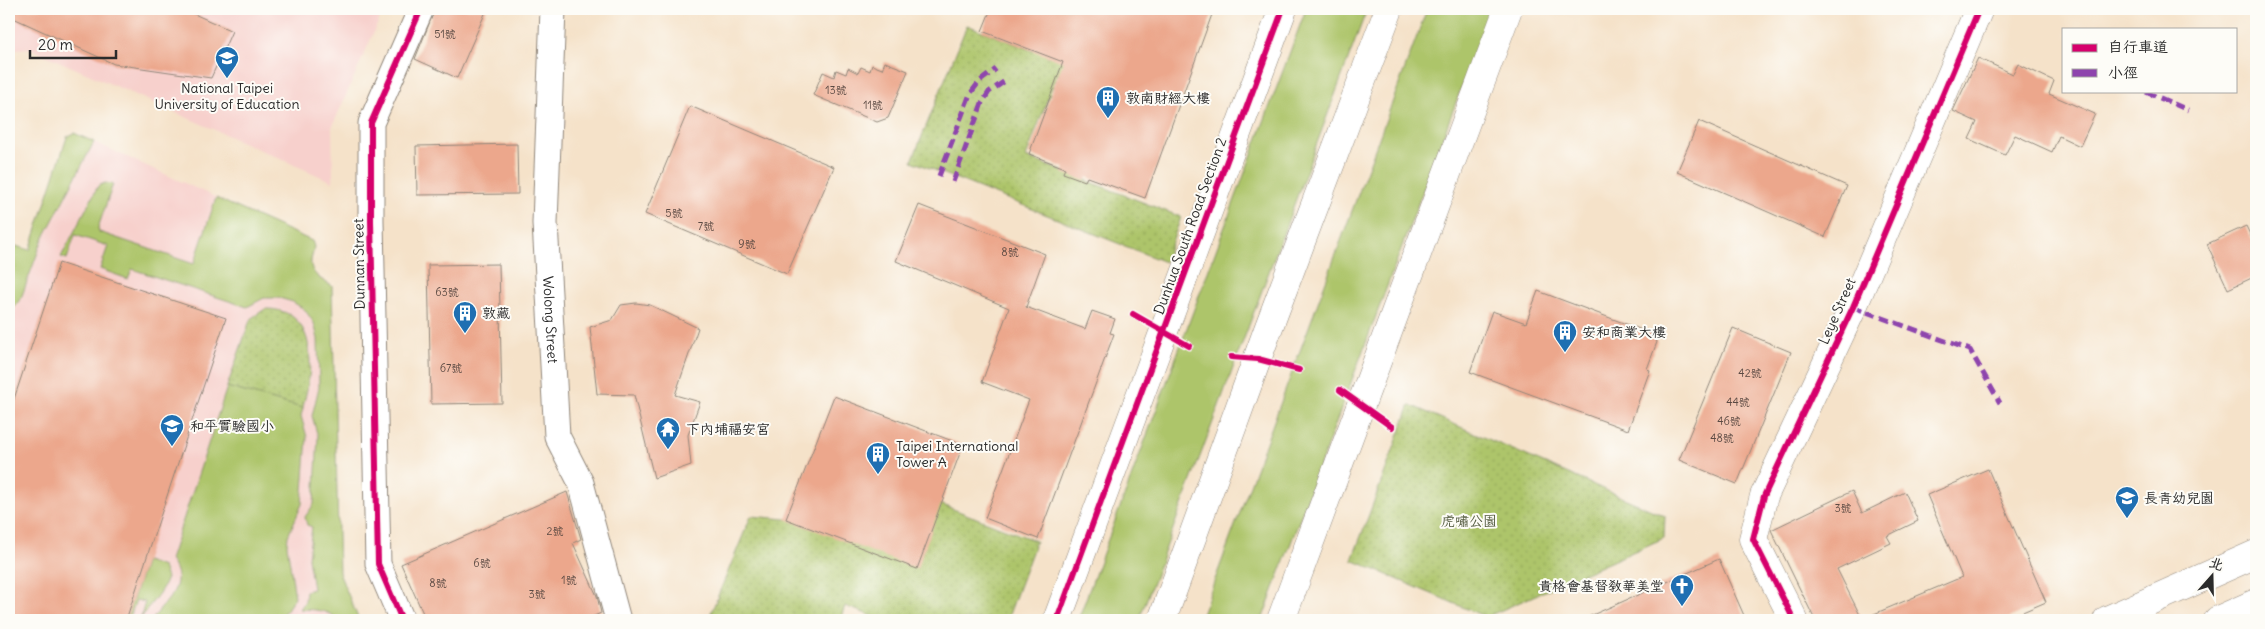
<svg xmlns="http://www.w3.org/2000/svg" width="2265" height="629" font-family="Delius,'LXGW WenKai TC',sans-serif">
<defs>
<pattern id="park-dots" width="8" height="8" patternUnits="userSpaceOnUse" patternTransform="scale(1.25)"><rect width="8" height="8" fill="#adc56a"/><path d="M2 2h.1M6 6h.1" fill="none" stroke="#95a95c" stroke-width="1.8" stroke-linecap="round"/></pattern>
</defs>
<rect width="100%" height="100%" fill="#fdfcf7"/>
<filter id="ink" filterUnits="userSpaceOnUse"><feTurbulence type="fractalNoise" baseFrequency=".02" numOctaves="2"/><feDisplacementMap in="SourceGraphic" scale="10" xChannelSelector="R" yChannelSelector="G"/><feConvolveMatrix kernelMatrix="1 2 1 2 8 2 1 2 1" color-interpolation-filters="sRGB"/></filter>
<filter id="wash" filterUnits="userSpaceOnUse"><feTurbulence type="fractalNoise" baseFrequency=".0096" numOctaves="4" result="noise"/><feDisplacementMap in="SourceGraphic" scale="20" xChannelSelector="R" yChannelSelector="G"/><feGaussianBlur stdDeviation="1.12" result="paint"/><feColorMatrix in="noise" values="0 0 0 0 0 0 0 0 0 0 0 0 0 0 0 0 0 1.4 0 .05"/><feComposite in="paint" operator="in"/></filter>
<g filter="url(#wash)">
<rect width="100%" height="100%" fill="#f5e2c9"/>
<g fill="#f7d0cc">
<polygon points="9,9 384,9 332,127 333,182 29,48 9,50"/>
<polygon points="94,142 312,241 315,249 310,265 314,273 332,286 339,573 359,620 9,620 9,320 20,301 42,241"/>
</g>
<g fill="#adc56a" stroke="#6c784a">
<polygon points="1306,9 1367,9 1139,620 1078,620"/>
<polygon points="1427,9 1491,9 1262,620 1200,620"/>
<polygon points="74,133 94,142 42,241 20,301 14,308 9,309 9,244 30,250 67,137"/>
<path d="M105 183 113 184 98 228 99 232 194 264 216 198 312 241C315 248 314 249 312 256 307 272 320 279 332 286L339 573 359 620H338C327 609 314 610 300 609L305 601 306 591 313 589 308 558 312 527 307 525 305 517 314 504 318 437 312 416 319 387 318 339 314 323 305 310 293 302 279 298H264L247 307 132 269 128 279 100 269 108 246 75 235 67 259 61 257 98 186Z"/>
<path d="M227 387 303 408 301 416 307 437 302 504 288 536 287 545 295 597 286 611 274 620H152C166 599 189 586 170 560Z"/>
<path d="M146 561 163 567 167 578C161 595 148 605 140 620L145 602 136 600 129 620H126Z"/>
</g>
<g fill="url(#park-dots)" stroke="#6c784a">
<polygon points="1049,9 1082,9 1068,45 1077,81 1057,74 1026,157 1181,217 1165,262 912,161 967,25 1033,51"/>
<path d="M265 309C308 308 314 349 308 384 307 392 304 400 303 408L227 387 249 323 253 317Z"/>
<polygon points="1410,405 1665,516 1664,538 1486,617 1352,560"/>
<polygon points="940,504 1036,541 1007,620 883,620 845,606 840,620 708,620 751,516 786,519"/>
</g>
<g id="blocks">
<g fill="#eca78c">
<polygon points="9,9 183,9 232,31 211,78 114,64 9,16"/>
<polygon points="435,9 487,9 457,78 415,59"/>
<polygon points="991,9 1214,9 1145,198 1087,177 1085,181 1063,173 1065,168 1029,154 1063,62 982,31"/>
<polygon points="1978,58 2013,74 2018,64 2054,81 2049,94 2095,114 2080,146 2059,136 2052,152 2015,135 2005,155 1969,139 1977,122 1953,111"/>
<polygon points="885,62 908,71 888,118 877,122 813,95 823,72 834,77 836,70 846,74 848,68 858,73 861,67 870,71 872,65 882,69"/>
<polygon points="690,106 834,167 787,274 645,214"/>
<polygon points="1699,121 1847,186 1825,237 1677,172"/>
<polygon points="517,144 518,194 417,195 416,146"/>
<polygon points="919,205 1045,254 1026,307 1085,329 1092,311 1115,319 1110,333 1114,334 1038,539 985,518 1029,400 982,382 1009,308 896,261"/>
<polygon points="2246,226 2256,247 2256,276 2228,289 2207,244"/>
<polygon points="59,263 226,318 126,620 9,620 9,401 13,402"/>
<polygon points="499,264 502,403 431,404 428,265"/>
<polygon points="1538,291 1653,334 1657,342 1647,369 1650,370 1628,430 1470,372 1492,311 1526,323"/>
<polygon points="636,303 650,305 698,328 675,395 700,402 688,435 691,465 654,478 634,395 597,394 590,327 612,320 621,305"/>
<polygon points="1733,328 1791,352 1737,484 1679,460"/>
<polygon points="834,396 963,445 917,569 786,519"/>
<polygon points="1988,469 2046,602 2004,620 1815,620 1771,530 1852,491 1862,513 1905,492 1918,521 1887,536 1891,543 1837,569 1862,619 1962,577 1927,495"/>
<polygon points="567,492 581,539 573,543 597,596 601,613 585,620 426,620 401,564"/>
<polygon points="1719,559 1746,620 1581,620"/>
</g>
</g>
</g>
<g filter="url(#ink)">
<use href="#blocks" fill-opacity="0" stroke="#90867a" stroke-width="1"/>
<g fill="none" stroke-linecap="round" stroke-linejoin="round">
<g stroke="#90867a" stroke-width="27">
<g id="minor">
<path id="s1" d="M553 9 545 223 557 436 581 483 618 620"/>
<polyline points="402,620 378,564 371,221 371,123 421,9"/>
</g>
</g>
<g stroke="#90867a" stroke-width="29">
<polyline id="tertiary" points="1794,620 1753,539 1764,496 1853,307 1979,9"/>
</g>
<g stroke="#90867a" stroke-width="29">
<g id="secondary">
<polyline points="1057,620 1283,9"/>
<polyline points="1162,620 1267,332 1389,9"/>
<polyline points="1281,620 1508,9"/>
<polyline points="2107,620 2256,554"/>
<polyline points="2218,620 2256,603"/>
</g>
</g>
<use href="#minor" stroke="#fff" stroke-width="25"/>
<use href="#tertiary" stroke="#fff" stroke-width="28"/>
<use href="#secondary" stroke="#fff" stroke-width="28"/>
<g stroke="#8e44ad" stroke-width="5" stroke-dasharray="10 5" stroke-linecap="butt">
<polyline points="2146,92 2188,110"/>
<polyline points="939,176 970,94 979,82 996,69"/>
<polyline points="953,182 982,103 989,92 1005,81"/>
<polyline points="1853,307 1970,350 2000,403"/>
</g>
<g stroke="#fdfcf7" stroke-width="9">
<g id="cycleway">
<polyline points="1133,314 1189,346"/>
<polyline points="1231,357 1258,359 1299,370"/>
<polyline points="1340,390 1392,427"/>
<polyline points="402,620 378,564 371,221 371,123 421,9"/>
<polyline points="1057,620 1283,9"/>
<polyline points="1794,620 1753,539 1764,496 1853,307 1979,9"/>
</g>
</g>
<use href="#cycleway" stroke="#d6006c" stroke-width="6"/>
</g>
</g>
<defs>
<g id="university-pin" transform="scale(1.25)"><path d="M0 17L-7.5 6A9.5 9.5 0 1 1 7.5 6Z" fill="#1f6fb2" stroke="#fdfcf7"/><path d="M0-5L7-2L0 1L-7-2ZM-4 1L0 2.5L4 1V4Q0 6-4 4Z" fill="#fff"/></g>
<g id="building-pin" transform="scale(1.25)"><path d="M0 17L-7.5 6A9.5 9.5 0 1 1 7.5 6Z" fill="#1f6fb2" stroke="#fdfcf7"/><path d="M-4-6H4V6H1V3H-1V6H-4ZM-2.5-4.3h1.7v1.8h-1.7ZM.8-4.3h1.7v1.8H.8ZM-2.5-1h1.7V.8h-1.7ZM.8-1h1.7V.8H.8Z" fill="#fff"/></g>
<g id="school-pin" transform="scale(1.25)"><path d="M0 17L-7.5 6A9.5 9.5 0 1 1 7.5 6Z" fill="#1f6fb2" stroke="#fdfcf7"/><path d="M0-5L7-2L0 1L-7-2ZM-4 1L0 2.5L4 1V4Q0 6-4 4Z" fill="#fff"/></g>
<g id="temple-pin" transform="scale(1.25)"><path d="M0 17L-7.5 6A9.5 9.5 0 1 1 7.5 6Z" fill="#1f6fb2" stroke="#fdfcf7"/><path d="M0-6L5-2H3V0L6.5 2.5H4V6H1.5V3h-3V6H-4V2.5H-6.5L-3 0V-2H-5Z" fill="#fff"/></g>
<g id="church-pin" transform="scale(1.25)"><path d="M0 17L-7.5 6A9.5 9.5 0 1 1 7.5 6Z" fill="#1f6fb2" stroke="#fdfcf7"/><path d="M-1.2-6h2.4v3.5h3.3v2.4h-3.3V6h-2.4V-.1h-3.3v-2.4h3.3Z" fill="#fff"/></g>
</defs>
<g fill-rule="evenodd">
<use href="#university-pin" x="227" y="58"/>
<use href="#building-pin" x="1108" y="98"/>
<use href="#building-pin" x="465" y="313"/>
<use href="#building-pin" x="1565" y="332"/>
<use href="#school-pin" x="172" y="426"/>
<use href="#temple-pin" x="668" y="429"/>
<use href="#building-pin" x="878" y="454"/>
<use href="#school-pin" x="2127" y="498"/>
<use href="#church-pin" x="1682" y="586"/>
</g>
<g text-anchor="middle" stroke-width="4" stroke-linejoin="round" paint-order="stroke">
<g font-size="11" fill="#5b4a43">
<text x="445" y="38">51號</text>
<text x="836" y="94">13號</text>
<text x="873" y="109">11號</text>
<text x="674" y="217">5號</text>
<text x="706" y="230">7號</text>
<text x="747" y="248">9號</text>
<text x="1010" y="256">8號</text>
<text x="447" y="296">63號</text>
<text x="451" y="372">67號</text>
<text x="1750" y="377">42號</text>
<text x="1738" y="406">44號</text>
<text x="1729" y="425">46號</text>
<text x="1722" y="442">48號</text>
<text x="1843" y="512">3號</text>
<text x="555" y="535">2號</text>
<text x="482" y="567">6號</text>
<text x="569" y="584">1號</text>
<text x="438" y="587">8號</text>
<text x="537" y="598">3號</text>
</g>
<g font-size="14" fill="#2b2b2b" stroke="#fdfcf7" text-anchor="start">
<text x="227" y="93" text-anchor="middle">National Taipei<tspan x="227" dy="16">University of Education</tspan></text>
<text x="1126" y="103">敦南財經大樓</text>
<text x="482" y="318">敦藏</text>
<text x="1582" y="337">安和商業大樓</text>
<text x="190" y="431">和平實驗國小</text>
<text x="686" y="434">下內埔福安宮</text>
<text x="896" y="451">Taipei International<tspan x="896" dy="16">Tower A</tspan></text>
<text x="2144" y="503">長青幼兒園</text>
<text x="1664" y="591" text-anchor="end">貴格會基督教華美堂</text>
</g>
<g font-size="14" fill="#2b2b2b" stroke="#fdfcf7">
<text transform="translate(1190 226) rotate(-70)" y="5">Dunhua South Road Section 2</text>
<text transform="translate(359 264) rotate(-91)" y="5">Dunnan Street</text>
<text transform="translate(1837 311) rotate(-66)" y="5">Leye Street</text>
<text dy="5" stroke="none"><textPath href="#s1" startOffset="311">Wolong Street</textPath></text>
</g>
<g font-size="14" fill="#52593e" stroke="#fdfcf7">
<text x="1469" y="526">虎嘯公園</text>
</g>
</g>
<rect width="2265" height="629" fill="none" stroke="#fdfcf7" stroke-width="30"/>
<rect x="2062" y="28" width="175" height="65" fill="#fdfcf7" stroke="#a9a8a5"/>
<rect x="2072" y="44" width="25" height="8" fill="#d6006c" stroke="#a9a8a5"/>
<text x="2108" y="52" font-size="15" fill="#2b2b2b">自行車道</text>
<rect x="2072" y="69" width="25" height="8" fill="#8e44ad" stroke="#a9a8a5"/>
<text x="2108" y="78" font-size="15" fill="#2b2b2b">小徑</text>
<g transform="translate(2212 576) rotate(20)" stroke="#fdfcf7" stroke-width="4" paint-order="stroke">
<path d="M0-4L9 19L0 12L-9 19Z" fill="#2b2b2b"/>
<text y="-8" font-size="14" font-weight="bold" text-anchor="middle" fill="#2b2b2b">北</text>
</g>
<path d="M30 50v8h86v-8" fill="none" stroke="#2b2b2b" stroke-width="2.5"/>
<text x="38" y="50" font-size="15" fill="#2b2b2b" stroke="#fdfcf7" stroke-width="4" paint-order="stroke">20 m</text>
</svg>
